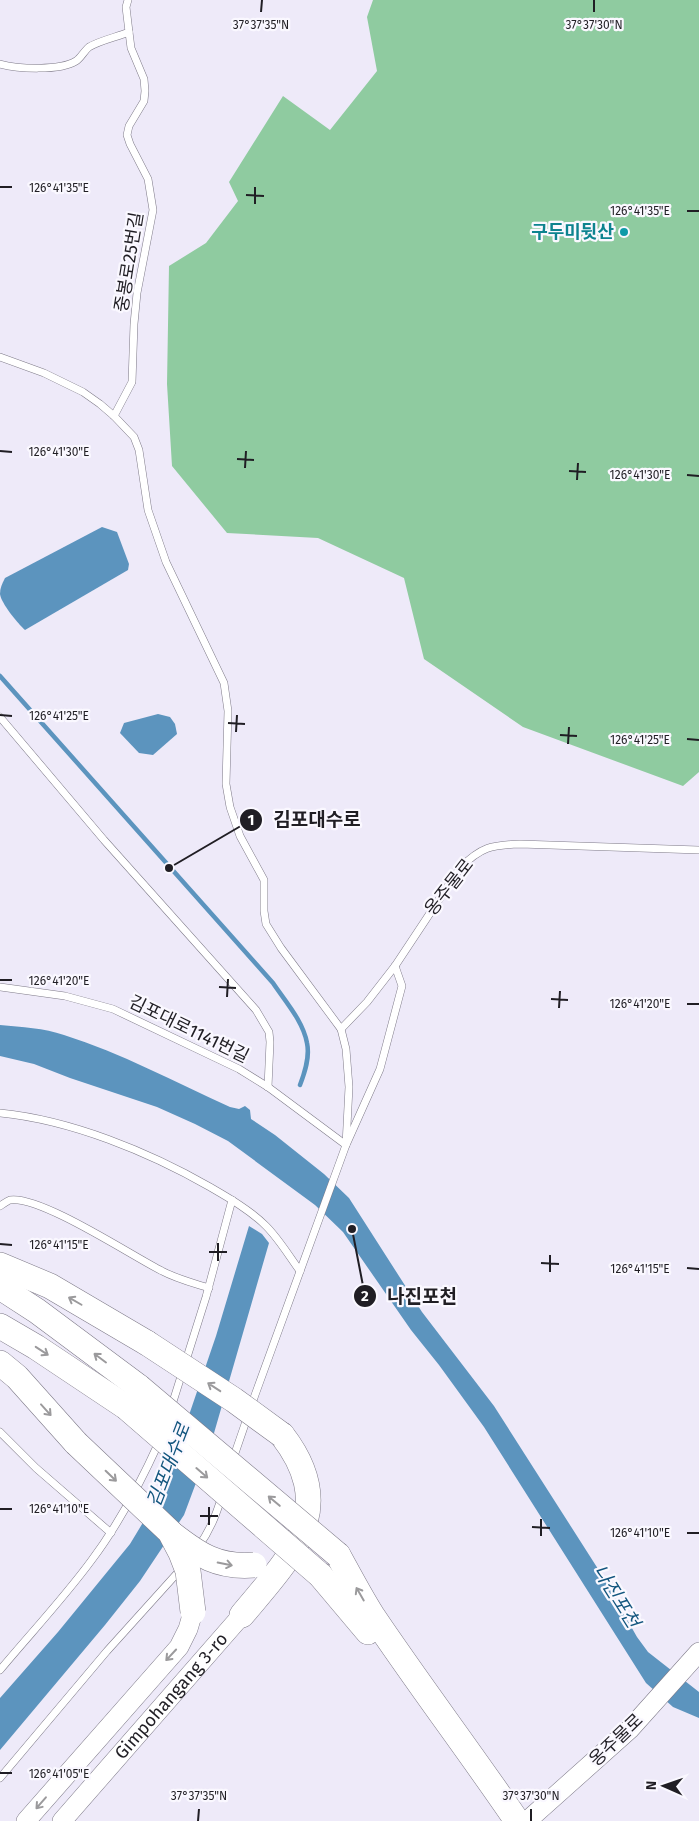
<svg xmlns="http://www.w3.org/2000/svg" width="699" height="1821" font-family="'Fira Sans','Noto Sans KR',sans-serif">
<rect width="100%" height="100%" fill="#eeeaf9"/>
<polygon fill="#8fcba0" points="373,0 699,0 699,772 683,786 523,727 424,659 404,578 318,538 227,533 172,466 167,384 169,266 206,243 238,201 229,182 283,96 330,130 377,71 367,17"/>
<g fill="#5c94be">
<path d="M102 527 117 532 129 564 128 570 25 630C18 624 1 603 0 594 0 588 2 584 5 578Z"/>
<polygon points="158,714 170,717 175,724 177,734 153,755 139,753 120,733 124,723"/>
<path d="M0 1025C22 1027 44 1028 64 1035 121 1053 175 1082 230 1107L239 1109 245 1106 250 1110 251 1119 275 1135 324 1174 349 1198 422 1312 494 1406 600 1572 637 1637 648 1652 699 1692V1718L673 1707 646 1683 484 1427 439 1365 411 1330 343 1232 315 1205 228 1141 195 1124 157 1107 70 1078 34 1064 0 1056Z"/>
<polygon points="249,1226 262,1234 269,1243 212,1440 184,1515 140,1581 105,1625 0,1750 0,1698 58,1632 130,1544 156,1501 188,1418 216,1336"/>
</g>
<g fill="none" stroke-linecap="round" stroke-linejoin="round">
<path stroke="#5c94be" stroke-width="4.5" d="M0 676 273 983C285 1001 303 1021 307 1043 310 1057 305 1072 300 1085"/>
<g stroke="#7e7a88" stroke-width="8">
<g id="lane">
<path d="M0 64C18 69 60 71 76 61 81 58 84 51 89 47 101 40 117 37 129 32L126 7 128 0"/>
<polyline points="0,357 44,373 83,392 100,404 114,416 134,437 139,450 148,510 166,562 224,683 228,711 226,784 230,807 240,836 264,880 264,911 266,924 281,948 341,1029 346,1049 349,1087 346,1145 255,1395 233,1459"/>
<polyline points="114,416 132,382 134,324 137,293 153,210 148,179 130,144 127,135 129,126 144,101 145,91 144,79 131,48 129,32"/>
<polyline points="0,717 104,840 256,1010 269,1032 270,1042 268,1087"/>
<polyline points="0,987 65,996 113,1009 239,1069 268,1087 346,1145 380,1069 402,986 395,966"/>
<path d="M341 1029 367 1002 395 966 460 868C481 847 491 845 520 844L699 850"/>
<path d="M0 1113C71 1120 149 1152 210 1187 229 1198 250 1210 266 1226 279 1239 289 1256 300 1271"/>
<path d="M0 1206C3 1204 7 1201 10 1200 40 1195 132 1256 162 1271 177 1279 193 1283 209 1288"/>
<polyline points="171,1408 206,1297 232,1200"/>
<polyline points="0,1432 36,1468 111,1533"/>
<path d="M198 1547C210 1531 216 1515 222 1496"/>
<path d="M0 1670C30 1634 63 1599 91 1561 119 1524 140 1484 159 1442"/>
<polyline points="0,1778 107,1651 181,1569"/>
</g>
</g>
<g stroke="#7e7a88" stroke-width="20">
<g id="secondary">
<polyline points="26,1821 179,1647 188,1629 193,1612"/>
<path id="s1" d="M62 1821 242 1615"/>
<polyline points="527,1821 630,1729 699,1652"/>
</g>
</g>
<g stroke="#7e7a88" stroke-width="26">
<g id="highway">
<polyline points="0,1265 50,1286 147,1343"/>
<polyline points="0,1287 37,1311 139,1387"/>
<polyline points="0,1326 36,1347 126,1407"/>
<polyline points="0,1363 17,1377 76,1443"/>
<path d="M338 1555C349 1575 360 1596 372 1615 419 1685 470 1752 517 1821"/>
<polyline points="320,1575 368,1632"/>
<path d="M242 1615C291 1556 340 1510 282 1435"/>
</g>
</g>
<use href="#lane" stroke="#fff" stroke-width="7"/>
<use href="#secondary" stroke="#fff" stroke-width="19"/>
<use href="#highway" stroke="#fff" stroke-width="25"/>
<g stroke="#7e7a88" stroke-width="26" stroke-linecap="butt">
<g id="highway-bridge">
<polyline points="147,1343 234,1400 282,1435"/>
<polyline points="139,1387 338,1555"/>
<polyline points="126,1407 320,1575"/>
<polyline points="76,1443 170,1532 181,1553 188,1571 193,1612"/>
<path d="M172 1534C199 1555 218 1568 254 1565"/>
</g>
</g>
<use href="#highway-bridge" stroke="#fff" stroke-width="25"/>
</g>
<defs><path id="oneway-shaft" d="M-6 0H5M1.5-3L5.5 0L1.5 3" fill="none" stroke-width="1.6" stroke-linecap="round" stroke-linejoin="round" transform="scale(1.25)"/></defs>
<g stroke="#9b9a9c">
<use href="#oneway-shaft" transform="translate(75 1301) rotate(-150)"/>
<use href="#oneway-shaft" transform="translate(42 1351) rotate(33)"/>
<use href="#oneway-shaft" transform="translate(100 1358) rotate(-143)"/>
<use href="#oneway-shaft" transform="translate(214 1387) rotate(-147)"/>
<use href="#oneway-shaft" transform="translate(46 1410) rotate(48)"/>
<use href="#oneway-shaft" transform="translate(202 1473) rotate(41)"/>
<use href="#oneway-shaft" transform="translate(111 1476) rotate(44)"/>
<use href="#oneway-shaft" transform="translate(274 1501) rotate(-140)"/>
<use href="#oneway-shaft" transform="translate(225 1564) rotate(11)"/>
<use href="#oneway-shaft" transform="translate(360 1594) rotate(-120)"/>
<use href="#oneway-shaft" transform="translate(171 1655) rotate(133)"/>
<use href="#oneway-shaft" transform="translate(41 1803) rotate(131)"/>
</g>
<path fill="none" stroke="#201e24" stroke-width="2" d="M261 12 262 0M594 12V0M0 187H12M246 195 264 196M255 204V187M687 211H699M0 451 12 452M237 459 254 460M245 468 246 451M569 471 586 472M687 475 699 476M577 480 578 463M0 715 12 716M228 723 245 724M236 732 237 715M560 735 577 736M687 739 699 740M568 744 569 727M0 980H12M219 987 236 988M227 997 228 979M551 999 568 1000M687 1004H699M559 1008 560 991M0 1244 12 1245M209 1252H227M218 1261V1243M541 1263 559 1264M687 1268 699 1269M550 1272V1255M0 1509H12M200 1516H218M209 1525V1507M532 1527 550 1528M687 1533H699M541 1536V1519M0 1773H12M198 1821 199 1809M531 1821V1809"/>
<circle fill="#0f9aa8" stroke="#faf8ff" stroke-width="2" cx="624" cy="232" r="5"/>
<g text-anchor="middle" stroke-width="4.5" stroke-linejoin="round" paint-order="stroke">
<g font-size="18" font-weight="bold" fill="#0d838f" stroke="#faf8ff" text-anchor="end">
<text x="614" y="238">구두미뒷산</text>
</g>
<g font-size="18" fill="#201e24" stroke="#faf8ff">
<text transform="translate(129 262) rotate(-81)" y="6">중봉로25번길</text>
<text transform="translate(449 887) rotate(-52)" y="6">옹주물로</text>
<text transform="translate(189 1029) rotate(26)" y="6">김포대로1141번길</text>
<text dy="6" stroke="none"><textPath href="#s1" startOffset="166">Gimpohangang 3-ro</textPath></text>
<text transform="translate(616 1740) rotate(-44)" y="6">옹주물로</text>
</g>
<g font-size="19" font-style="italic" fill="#12557e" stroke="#faf8ff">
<text transform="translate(168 1465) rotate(-69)" y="7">김포대수로</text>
<text transform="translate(617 1596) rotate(58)" y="7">나진포천</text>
</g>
</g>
<g font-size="12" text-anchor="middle" fill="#201e24" stroke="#faf8ff" stroke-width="4.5" stroke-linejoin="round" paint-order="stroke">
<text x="261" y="29">37°37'35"N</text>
<text x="594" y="29">37°37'30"N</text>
<text x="59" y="192">126°41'35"E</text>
<text x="640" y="215">126°41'35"E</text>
<text x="59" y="456">126°41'30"E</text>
<text x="640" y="479">126°41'30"E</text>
<text x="59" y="720">126°41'25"E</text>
<text x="640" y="744">126°41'25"E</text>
<text x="59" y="985">126°41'20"E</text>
<text x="640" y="1008">126°41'20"E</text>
<text x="59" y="1249">126°41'15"E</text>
<text x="640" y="1273">126°41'15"E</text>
<text x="59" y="1513">126°41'10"E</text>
<text x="640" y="1537">126°41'10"E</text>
<text x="59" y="1778">126°41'05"E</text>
<text x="199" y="1800">37°37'35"N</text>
<text x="531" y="1800">37°37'30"N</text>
</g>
<path fill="none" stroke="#201e24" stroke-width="2" d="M169 868L251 820M352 1229L365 1296"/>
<g fill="#201e24" stroke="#faf8ff" stroke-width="2">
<circle cx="169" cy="868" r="5"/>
<circle cx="352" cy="1229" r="5"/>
<circle cx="251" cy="820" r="12"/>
<circle cx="365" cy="1296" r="12"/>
</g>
<g font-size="15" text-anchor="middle" font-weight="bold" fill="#fff">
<text x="251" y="825">1</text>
<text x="365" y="1301">2</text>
</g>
<g font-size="19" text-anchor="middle" font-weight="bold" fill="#201e24" stroke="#faf8ff" stroke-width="4.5" stroke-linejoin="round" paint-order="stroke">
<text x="317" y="826">김포대수로</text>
<text x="422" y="1303">나진포천</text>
</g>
<g transform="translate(664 1786) rotate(272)" stroke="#faf8ff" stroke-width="4" paint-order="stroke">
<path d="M0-4L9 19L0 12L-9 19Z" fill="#201e24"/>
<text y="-8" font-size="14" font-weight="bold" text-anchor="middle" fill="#201e24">N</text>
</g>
</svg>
